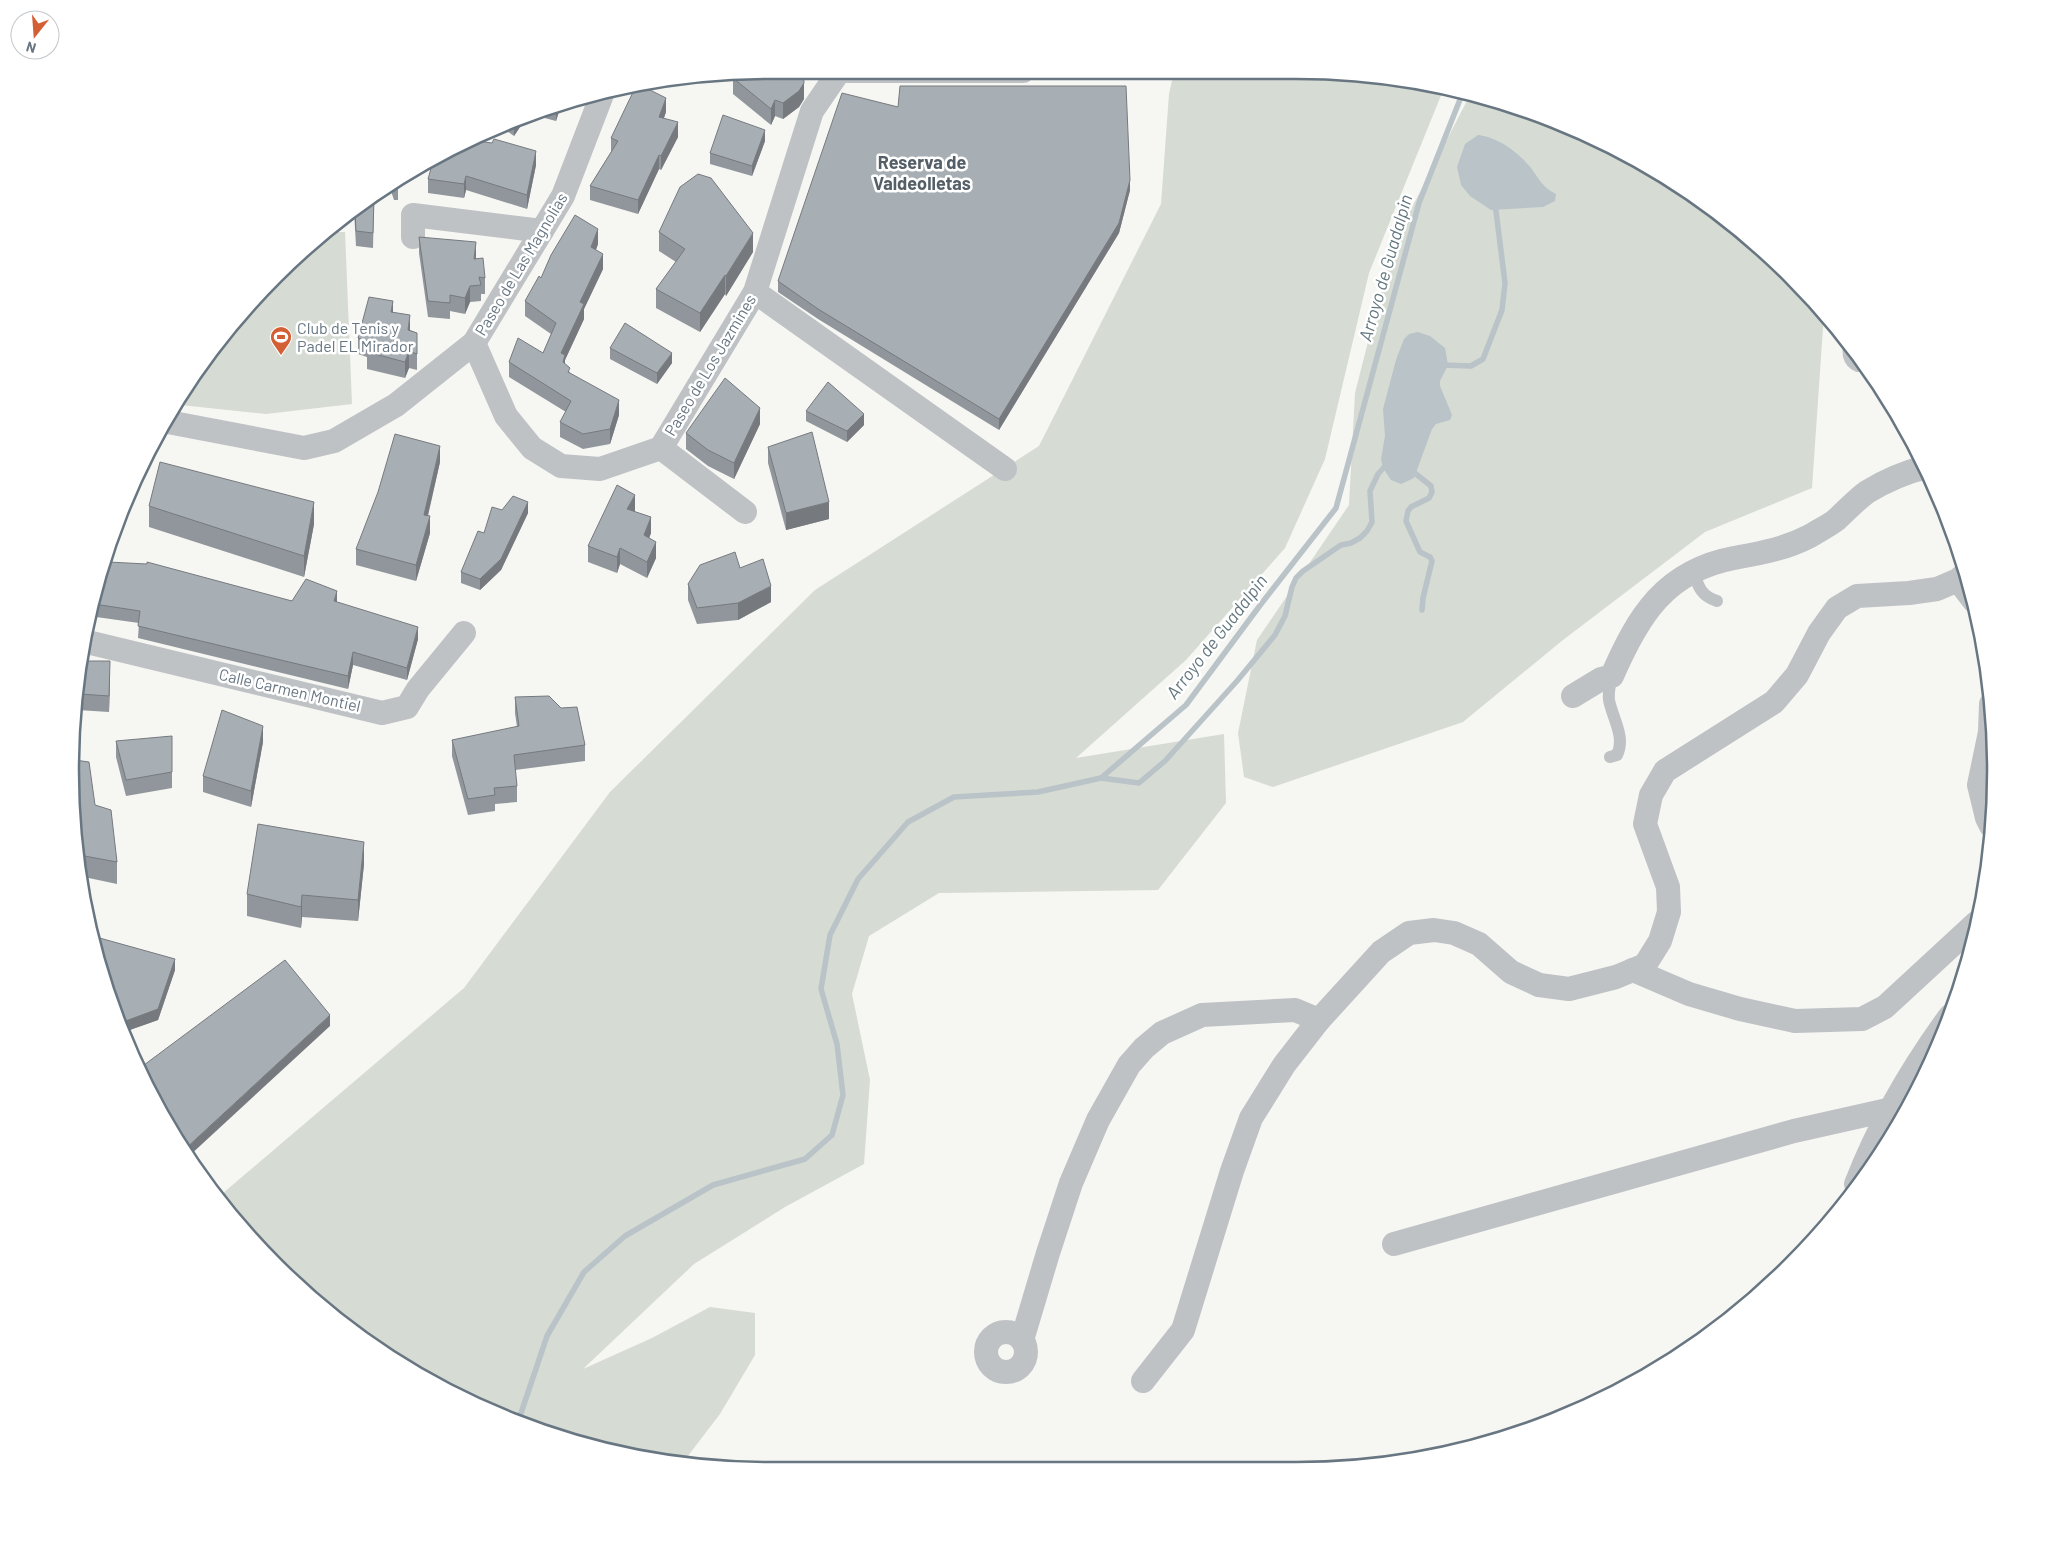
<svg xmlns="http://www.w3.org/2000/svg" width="2066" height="1541" font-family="Barlow,sans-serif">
<rect width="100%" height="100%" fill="#f6f6f3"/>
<g fill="#d6dbd3">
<polygon points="1174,71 1341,71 1444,88 1369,273 1325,459 1285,548 1186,660 1076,758 1224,734 1226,803 1158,890 939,893 869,936 852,994 870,1080 864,1164 785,1207 694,1264 583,1369 652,1338 710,1307 755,1313 755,1355 720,1414 684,1461 546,1434 421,1377 308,1297 216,1199 464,988 610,792 815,590 1039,446 1161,204 1169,94"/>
<polygon points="1471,93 1564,123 1684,188 1791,275 1824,313 1812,488 1705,532 1563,640 1463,722 1273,787 1244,777 1238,733 1257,640 1349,505 1355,393 1393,244"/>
<polygon points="325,232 345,232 352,404 266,414 180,405 244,308 309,244"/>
</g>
<g fill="#b9c3c8">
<path d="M1478 135C1498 137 1519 153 1531 168 1539 179 1543 188 1556 194L1555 201 1543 207 1491 210 1470 196 1461 185 1457 167 1465 144Z"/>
<polygon points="1418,332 1430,336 1445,348 1448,365 1440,381 1440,386 1452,415 1450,420 1436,424 1432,429 1414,478 1401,484 1391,480 1383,468 1381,459 1385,436 1383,409 1396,360 1404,339 1409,334"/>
</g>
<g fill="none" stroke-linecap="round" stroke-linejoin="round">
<g stroke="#b9c3c8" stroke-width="5.5">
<polyline points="1443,365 1471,366 1483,359 1502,310 1505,283 1495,203"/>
<polyline points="1411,470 1431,486 1432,492 1429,498 1411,507 1408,511 1406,521 1420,552 1430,557 1432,561 1423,598 1422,610"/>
<polyline points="1101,778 1139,783 1165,761 1237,681 1275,635 1285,616 1292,587 1296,578 1303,571 1341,545 1351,543 1360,538 1367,531 1372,522 1370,491 1378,474 1387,464"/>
<polyline points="518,1422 547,1336 584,1272 625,1236 713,1185 805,1159 832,1135 843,1095 837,1044 821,989 830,935 858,879 908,822 954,797 1038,792 1101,778 1186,705 1261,604 1336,508 1419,203 1463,92"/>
</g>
<g stroke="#bec2c5" stroke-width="12">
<path d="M1849 342C1848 352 1847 361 1858 366"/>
<path d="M1693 571C1698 586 1701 596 1717 601"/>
<path d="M1610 757 1617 755C1626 737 1612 717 1609 700 1608 691 1610 684 1612 676"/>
</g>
<g stroke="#bec2c5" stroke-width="24">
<polyline points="839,71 1023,71"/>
<polyline points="413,237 413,215 542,231"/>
<polyline points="755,292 1005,469"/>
<polyline points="474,343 506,416 532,448 561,466 600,469 661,448 755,292 812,111 840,70"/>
<polyline points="168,422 304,448 334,441 396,405 474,343 563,196 603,92"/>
<polyline points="661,448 745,512"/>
<polyline points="1958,580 1974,601"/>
<polyline points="83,641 382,713 407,707 418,689 464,633"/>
<path d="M1573 696 1601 679 1612 676C1638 616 1665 571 1734 558 1761 553 1785 549 1810 536 1818 531 1828 526 1836 520 1846 511 1856 500 1867 492 1885 481 1906 472 1926 467"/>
<polyline points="1991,704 1990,732 1979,785 1987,818 1991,826"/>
<polyline points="1633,970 1689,994 1740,1009 1795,1021 1862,1019 1885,1007 1976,923"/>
<path d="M1856 1184C1879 1125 1912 1068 1950 1016"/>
<polyline points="1394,1244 1794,1131 1892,1109"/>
<circle cx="1006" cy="1352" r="20"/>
<polyline points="1022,1340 1048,1253 1071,1183 1098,1120 1129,1065 1144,1048 1162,1033 1202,1015 1295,1010 1319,1020"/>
<polyline points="1143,1381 1183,1330 1232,1171 1251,1118 1284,1065 1319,1020 1381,952 1409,933 1434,930 1454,933 1479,944 1511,972 1539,985 1569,989 1616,977 1645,965 1660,941 1669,912 1668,887 1645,824 1651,795 1665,771 1774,702 1797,675 1819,633 1837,608 1857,596 1909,593 1937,589 1958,580 1966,573"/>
</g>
</g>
<g fill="#90969b">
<polygon points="733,78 804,99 799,107 783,119 775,116 771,125 733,94"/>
<polygon points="561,105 556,121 537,116"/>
<polygon points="666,112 664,118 678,137 661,170 659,169 638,214 590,200 590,186 611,152 611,138"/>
<polygon points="524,121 514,136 504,129"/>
<polygon points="765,141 752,176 710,164 710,153"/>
<polygon points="536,165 527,209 466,190 464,198 428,193 428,179"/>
<polygon points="398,180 398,200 394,200 390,188 385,196 374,200 373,248 356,246 354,211"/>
<polygon points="1130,190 1119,233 999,430 818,319 778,292 778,281"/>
<polygon points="659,232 753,252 726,296 725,294 700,332 656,308 656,289 676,262 659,251"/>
<polygon points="419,237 476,259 485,278 485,294 481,294 481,301 470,302 465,314 450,311 450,319 428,317 419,253"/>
<polygon points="598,244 596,250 603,269 584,309 584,319 565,360 565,364 570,373 619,415 610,444 583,449 560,437 560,422 566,412 509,377 509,362 543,353 551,334 525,316 525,301 541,278"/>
<polygon points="393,312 410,330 417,333 417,370 409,368 405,378 367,369 367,357 358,354 358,338"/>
<polygon points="610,348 672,363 657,384 610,359"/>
<polygon points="806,411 864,425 847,442 806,421"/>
<polygon points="760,424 734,479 708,466 686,449 686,433"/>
<polygon points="768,447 829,519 786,530 768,463"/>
<polygon points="440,462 428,516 430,533 416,581 356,565 356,549"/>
<polygon points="149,506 314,524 304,577 149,527"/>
<polygon points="502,510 528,513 501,570 480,590 461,583 461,572 484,533"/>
<polygon points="635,512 651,533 649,538 656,558 647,578 620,564 617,573 588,562 588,546"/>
<polygon points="108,562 292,601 337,602 418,639 407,680 353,665 348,689 138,638 139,623 89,616"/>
<polygon points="740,568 771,602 738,620 697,624 688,600 688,584"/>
<polygon points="82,661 110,677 109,712 78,710"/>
<polygon points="515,697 585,745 585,761 515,770 517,786 517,802 495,804 495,811 468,815 452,756 452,740 517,727 515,713"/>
<polygon points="116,741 172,772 172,788 126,796 116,757"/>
<polygon points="263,742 251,807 203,792 203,776"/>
<polygon points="95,805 117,862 117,884 84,877 72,817"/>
<polygon points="364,864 358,921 302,917 301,928 247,916 247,894"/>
<polygon points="175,970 158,1020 124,1032 107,996"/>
</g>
<g fill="#767a7e">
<polygon points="804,83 804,99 799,107 783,119 783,103"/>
<polygon points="666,98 666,112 659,131 659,117"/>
<polygon points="775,100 775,116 771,125 771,109"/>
<polygon points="561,105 556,121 556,108"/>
<polygon points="524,121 514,136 514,125"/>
<polygon points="678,122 678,137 661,170 661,156"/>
<polygon points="765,130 765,141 752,176 752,166"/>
<polygon points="536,151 536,165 527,209 527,195"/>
<polygon points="659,155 659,169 638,214 638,200"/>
<polygon points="466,176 466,190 464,198 464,184"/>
<polygon points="1130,180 1130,190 1119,233 999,430 999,419"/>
<polygon points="390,185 390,188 385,196 374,200 373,248 374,197"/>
<polygon points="598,229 598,244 591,262 591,247"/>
<polygon points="753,233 753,252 726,296 726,276"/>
<polygon points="476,242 476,258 474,275 474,259"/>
<polygon points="603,254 603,269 584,309 584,319 565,360 565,370 561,353 580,302"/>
<polygon points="725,275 725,294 700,332 700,313"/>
<polygon points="470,286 470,302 465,314 465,298"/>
<polygon points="393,301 393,317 391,312"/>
<polygon points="410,315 410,332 408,330"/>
<polygon points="409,351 409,368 405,378 405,362"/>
<polygon points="672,353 672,363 657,384 657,373"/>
<polygon points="619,400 619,415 610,444 610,429"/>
<polygon points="760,408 760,424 734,479 734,463"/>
<polygon points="864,414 864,425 847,442 847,431"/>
<polygon points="440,446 440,462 424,531 424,515"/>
<polygon points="635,495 635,512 627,509"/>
<polygon points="314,502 314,524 304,577 304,556"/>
<polygon points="528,502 528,513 501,570 480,590 480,579"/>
<polygon points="829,502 829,519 786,530 786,513"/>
<polygon points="430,516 430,533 416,581 416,565"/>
<polygon points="651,517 651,533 644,552 644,535"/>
<polygon points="656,542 656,558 647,578 647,562"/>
<polygon points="620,548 620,564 617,573 617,557"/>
<polygon points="771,586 771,602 738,620 738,603"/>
<polygon points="337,591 337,604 334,601"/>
<polygon points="418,627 418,639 407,680 407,668"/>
<polygon points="353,652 353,665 348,689 348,676"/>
<polygon points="110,661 110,677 109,712 109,696"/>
<polygon points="263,726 263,742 251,807 251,791"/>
<polygon points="364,842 364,864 358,921 358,900"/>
<polygon points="302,895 302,917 301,928 301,907"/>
<polygon points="175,959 175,970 158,1020 124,1032 123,1022"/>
<polygon points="330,1015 330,1026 188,1157 184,1150"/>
</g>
<g fill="#a8afb4" stroke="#767a7e">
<polygon points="770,70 803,70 804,83 799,91 783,103 775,100 771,109 733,78 734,75"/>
<polygon points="900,86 1126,86 1130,180 1119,223 999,419 818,309 778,281 842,93 898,107"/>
<polygon points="644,87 666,98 659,117 678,122 661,156 659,155 638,200 590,186 618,141 611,138 635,88"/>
<polygon points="723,115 765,130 752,166 710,153"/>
<polygon points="494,139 536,151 527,195 466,176 464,184 428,179 434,158 476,141 492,143"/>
<polygon points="698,174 711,178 753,233 726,276 725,275 700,313 656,289 685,249 659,232 680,187"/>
<polygon points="398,180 398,185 394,186 393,183"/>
<polygon points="374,197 373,233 356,231 355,211"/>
<polygon points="575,215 598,229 591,247 603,254 580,302 584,304 561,353 565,355 563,362 570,368 568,372 619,400 610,429 583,434 560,422 571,401 509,362 518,338 543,353 556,323 525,301 539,276 541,278 551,255"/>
<polygon points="419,237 476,242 474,259 483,258 485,278 479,277 481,285 470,286 465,298 450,295 450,303 428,301"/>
<polygon points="369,297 393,301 391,312 410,315 408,330 417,333 417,354 409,351 405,362 367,352 370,342 358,338"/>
<polygon points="625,323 672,353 657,373 610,348"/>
<polygon points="725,378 760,408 734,463 708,450 686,433"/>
<polygon points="828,382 864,414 847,431 806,411"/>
<polygon points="812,432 829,502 786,513 768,447"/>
<polygon points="395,434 440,446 424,515 430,516 416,565 356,549 378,492"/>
<polygon points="160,462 314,502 304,556 149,506"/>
<polygon points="617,485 635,495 627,509 651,517 644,535 656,542 647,562 620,548 617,557 588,546"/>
<polygon points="513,496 528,502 501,559 480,579 461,572 478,531 484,533 492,507 502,510"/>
<polygon points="735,552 740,568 763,559 771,586 738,603 697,608 688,584 700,565"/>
<polygon points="108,562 147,564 147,562 292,601 306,579 337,591 334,601 418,627 407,668 353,652 348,676 138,626 140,611 94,604"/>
<polygon points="82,661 110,661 109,696 80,694"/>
<polygon points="549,696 561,708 577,707 585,745 514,755 517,786 494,788 495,795 468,799 452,740 519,726 515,697"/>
<polygon points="222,710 263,726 251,791 203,776"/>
<polygon points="172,736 172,772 126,780 116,741"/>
<polygon points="75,760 89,762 95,805 111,810 117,862 79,855 72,817"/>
<polygon points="258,824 364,842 358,900 302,895 301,907 247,894"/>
<polygon points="96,937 175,959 158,1009 123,1022 118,1020 107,996"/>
<polygon points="285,960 330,1015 184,1150 164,1120 140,1068"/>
</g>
<defs>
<g id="stadium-pin" transform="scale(1.125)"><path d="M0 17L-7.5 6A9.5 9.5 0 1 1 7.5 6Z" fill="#d55f35" stroke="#fff"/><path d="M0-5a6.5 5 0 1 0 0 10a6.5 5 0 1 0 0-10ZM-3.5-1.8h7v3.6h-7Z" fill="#fff"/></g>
</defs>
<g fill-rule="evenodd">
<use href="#stadium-pin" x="281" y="337"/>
</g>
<g text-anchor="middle" stroke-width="5" stroke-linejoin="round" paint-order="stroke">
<g font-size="16" fill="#687682" stroke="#fff">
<text transform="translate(521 264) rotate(-59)" y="6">Paseo de Las Magnolias</text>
<text transform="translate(710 365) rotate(-59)" y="6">Paseo de Los Jazmines</text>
<text transform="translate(290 690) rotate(13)" y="6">Calle Carmen Montiel</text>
</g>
<g font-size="16" fill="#687682" stroke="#fff" text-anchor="start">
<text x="297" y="334">Club de Tenis y<tspan x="297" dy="18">Padel EL Mirador</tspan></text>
</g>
<g font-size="18" font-weight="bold" fill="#555f68" stroke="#fff">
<text x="922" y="169">Reserva de<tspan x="922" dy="21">Valdeolletas</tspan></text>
</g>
<g font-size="18" font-style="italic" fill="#63777f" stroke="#fff">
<text transform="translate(1386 268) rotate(-74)" y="6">Arroyo de Guadalpin</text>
<text transform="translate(1217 637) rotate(-52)" y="6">Arroyo de Guadalpin</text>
</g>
</g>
<path d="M0 0H2066V1541H0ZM770 79H1296A691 691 0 0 1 1987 770V771A691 691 0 0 1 1296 1462H770A691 691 0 0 1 79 771V770A691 691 0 0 1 770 79Z" fill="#fff" fill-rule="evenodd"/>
<path fill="none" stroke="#687682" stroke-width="2.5" d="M770 79H1296A691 691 0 0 1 1987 770V771A691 691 0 0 1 1296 1462H770A691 691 0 0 1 79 771V770A691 691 0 0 1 770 79Z"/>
<g transform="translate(35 35) rotate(197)"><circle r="24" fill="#ffffff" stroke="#c3c8cd"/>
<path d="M0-4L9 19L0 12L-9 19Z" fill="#d55f35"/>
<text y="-8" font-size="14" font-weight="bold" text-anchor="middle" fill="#687682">N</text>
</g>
</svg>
